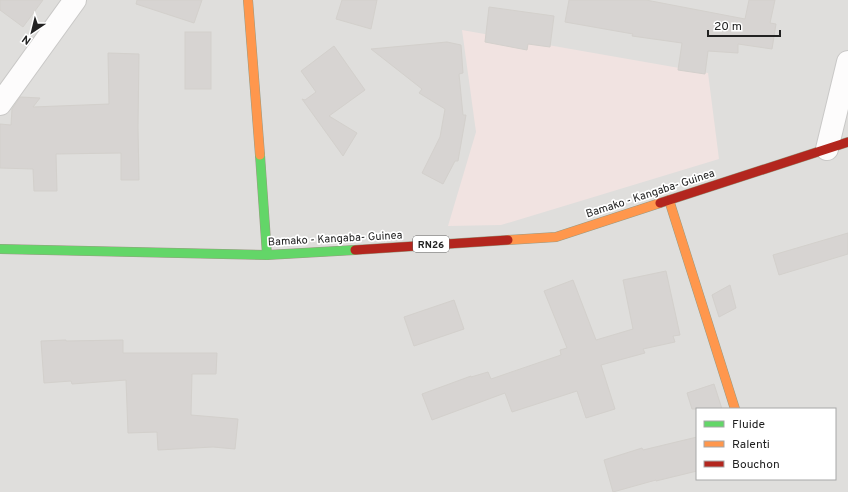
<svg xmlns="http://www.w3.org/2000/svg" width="848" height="492" font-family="Overpass,sans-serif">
<rect width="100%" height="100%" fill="#f0eeeb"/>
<path fill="#dfdedc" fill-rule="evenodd" d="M0 0H848V492H0ZM697 409H835V479H697Z"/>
<polygon fill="#f1e3e1" points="462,30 708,73 719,159 501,225 448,226 476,132"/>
<g fill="#d7d4d2" stroke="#d3d0cc">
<polygon points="0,0 43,0 23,27 0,10"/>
<polygon points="137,0 202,0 194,23 136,4"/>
<polygon points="342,0 377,0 371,29 336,19"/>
<polygon points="569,0 646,0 745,19 749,0 775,0 770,23 776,24 772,49 738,44 738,53 708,51 705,74 678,70 682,43 632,36 633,34 565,22"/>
<polygon points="489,7 554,16 550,47 528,44 527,50 485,42"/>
<rect x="185" y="32" width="26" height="57"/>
<polygon points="447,42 461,45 463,73 459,74 463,115 466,115 458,161 455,161 443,184 422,173 440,137 445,109 419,93 422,89 371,49"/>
<polygon points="334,46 365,90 329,116 357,133 343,156 302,99 305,100 316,92 301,71"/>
<polygon points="108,53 139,54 138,127 139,180 121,180 121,153 56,154 57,191 34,191 33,169 0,168 0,124 11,125 12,109 20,97 40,98 33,107 109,104"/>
<polygon points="848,233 848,254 779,275 773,255"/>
<polygon points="666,271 680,335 673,336 675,342 643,349 645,353 601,365 615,409 586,418 577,391 512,412 505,393 432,420 422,394 471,376 471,377 488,372 491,379 561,355 560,350 567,348 544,291 573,280 596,340 633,329 623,280"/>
<polygon points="730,285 736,308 719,317 712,295"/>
<polygon points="454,300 464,329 414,346 404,317"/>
<polygon points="66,340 66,341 123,340 123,353 217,353 216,374 192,374 191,415 238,419 235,449 213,447 158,450 157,432 128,433 126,380 72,384 71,381 44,383 41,341"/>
<polygon points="714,384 722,409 692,409 687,393"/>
<polygon points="697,437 697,471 656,481 656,480 613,492 604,460 642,448 643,450"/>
</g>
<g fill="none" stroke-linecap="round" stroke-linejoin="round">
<g stroke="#c9c8c7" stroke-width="24">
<g id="street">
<polyline points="0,104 75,0"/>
<polyline points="827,149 848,62"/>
</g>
</g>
<g stroke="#999a82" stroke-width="10">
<g id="fast">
<polyline points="260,155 267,255"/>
<polyline points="0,249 267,255 355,250"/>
</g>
</g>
<g stroke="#999a82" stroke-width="10">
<g id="slow">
<polyline points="248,0 260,155"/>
<polyline points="669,200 735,409"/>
<polyline points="508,240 556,237 660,203"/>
</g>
</g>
<g stroke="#999a82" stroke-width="10">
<g id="jam">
<polyline points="660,203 848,142"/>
<polyline points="355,250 508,240"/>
</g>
</g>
<use href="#street" stroke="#fdfcfc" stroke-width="22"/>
<use href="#fast" stroke="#63d668" stroke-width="9"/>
<use href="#slow" stroke="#ff974d" stroke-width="9"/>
<use href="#jam" stroke="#b3261e" stroke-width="9"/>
</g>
<g text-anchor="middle" stroke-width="3.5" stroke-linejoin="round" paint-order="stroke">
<rect fill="#fff" stroke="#646464" stroke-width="1" x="413" y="236" width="36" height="16" rx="3"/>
<g font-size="10" font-weight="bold" fill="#222">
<text x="431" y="248">RN26</text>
</g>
<g font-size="11" fill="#222" stroke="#fff">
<text transform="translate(650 193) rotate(-18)" y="4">Bamako - Kangaba- Guinea</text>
<text transform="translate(335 238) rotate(-3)" y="4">Bamako - Kangaba- Guinea</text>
</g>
</g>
<rect x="696" y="408" width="140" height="72" fill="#ffffff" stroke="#a7a7a7"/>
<rect x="704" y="421" width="20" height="6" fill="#63d668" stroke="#a7a7a7"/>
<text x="732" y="428" font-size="12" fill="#222222">Fluide</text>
<rect x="704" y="441" width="20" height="6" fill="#ff974d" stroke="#a7a7a7"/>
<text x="732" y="448" font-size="12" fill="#222222">Ralenti</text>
<rect x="704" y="461" width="20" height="6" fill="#b3261e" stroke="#a7a7a7"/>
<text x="732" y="468" font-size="12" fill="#222222">Bouchon</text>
<g transform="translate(32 32) rotate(215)" stroke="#ffffff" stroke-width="3" paint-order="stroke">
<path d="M0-3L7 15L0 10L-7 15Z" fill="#222222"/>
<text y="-6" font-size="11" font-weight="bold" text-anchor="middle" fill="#222222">N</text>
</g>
<path d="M708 30v6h72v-6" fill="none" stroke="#222222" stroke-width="2"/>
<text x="714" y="30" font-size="12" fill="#222222" stroke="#ffffff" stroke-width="3" paint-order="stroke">20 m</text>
</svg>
